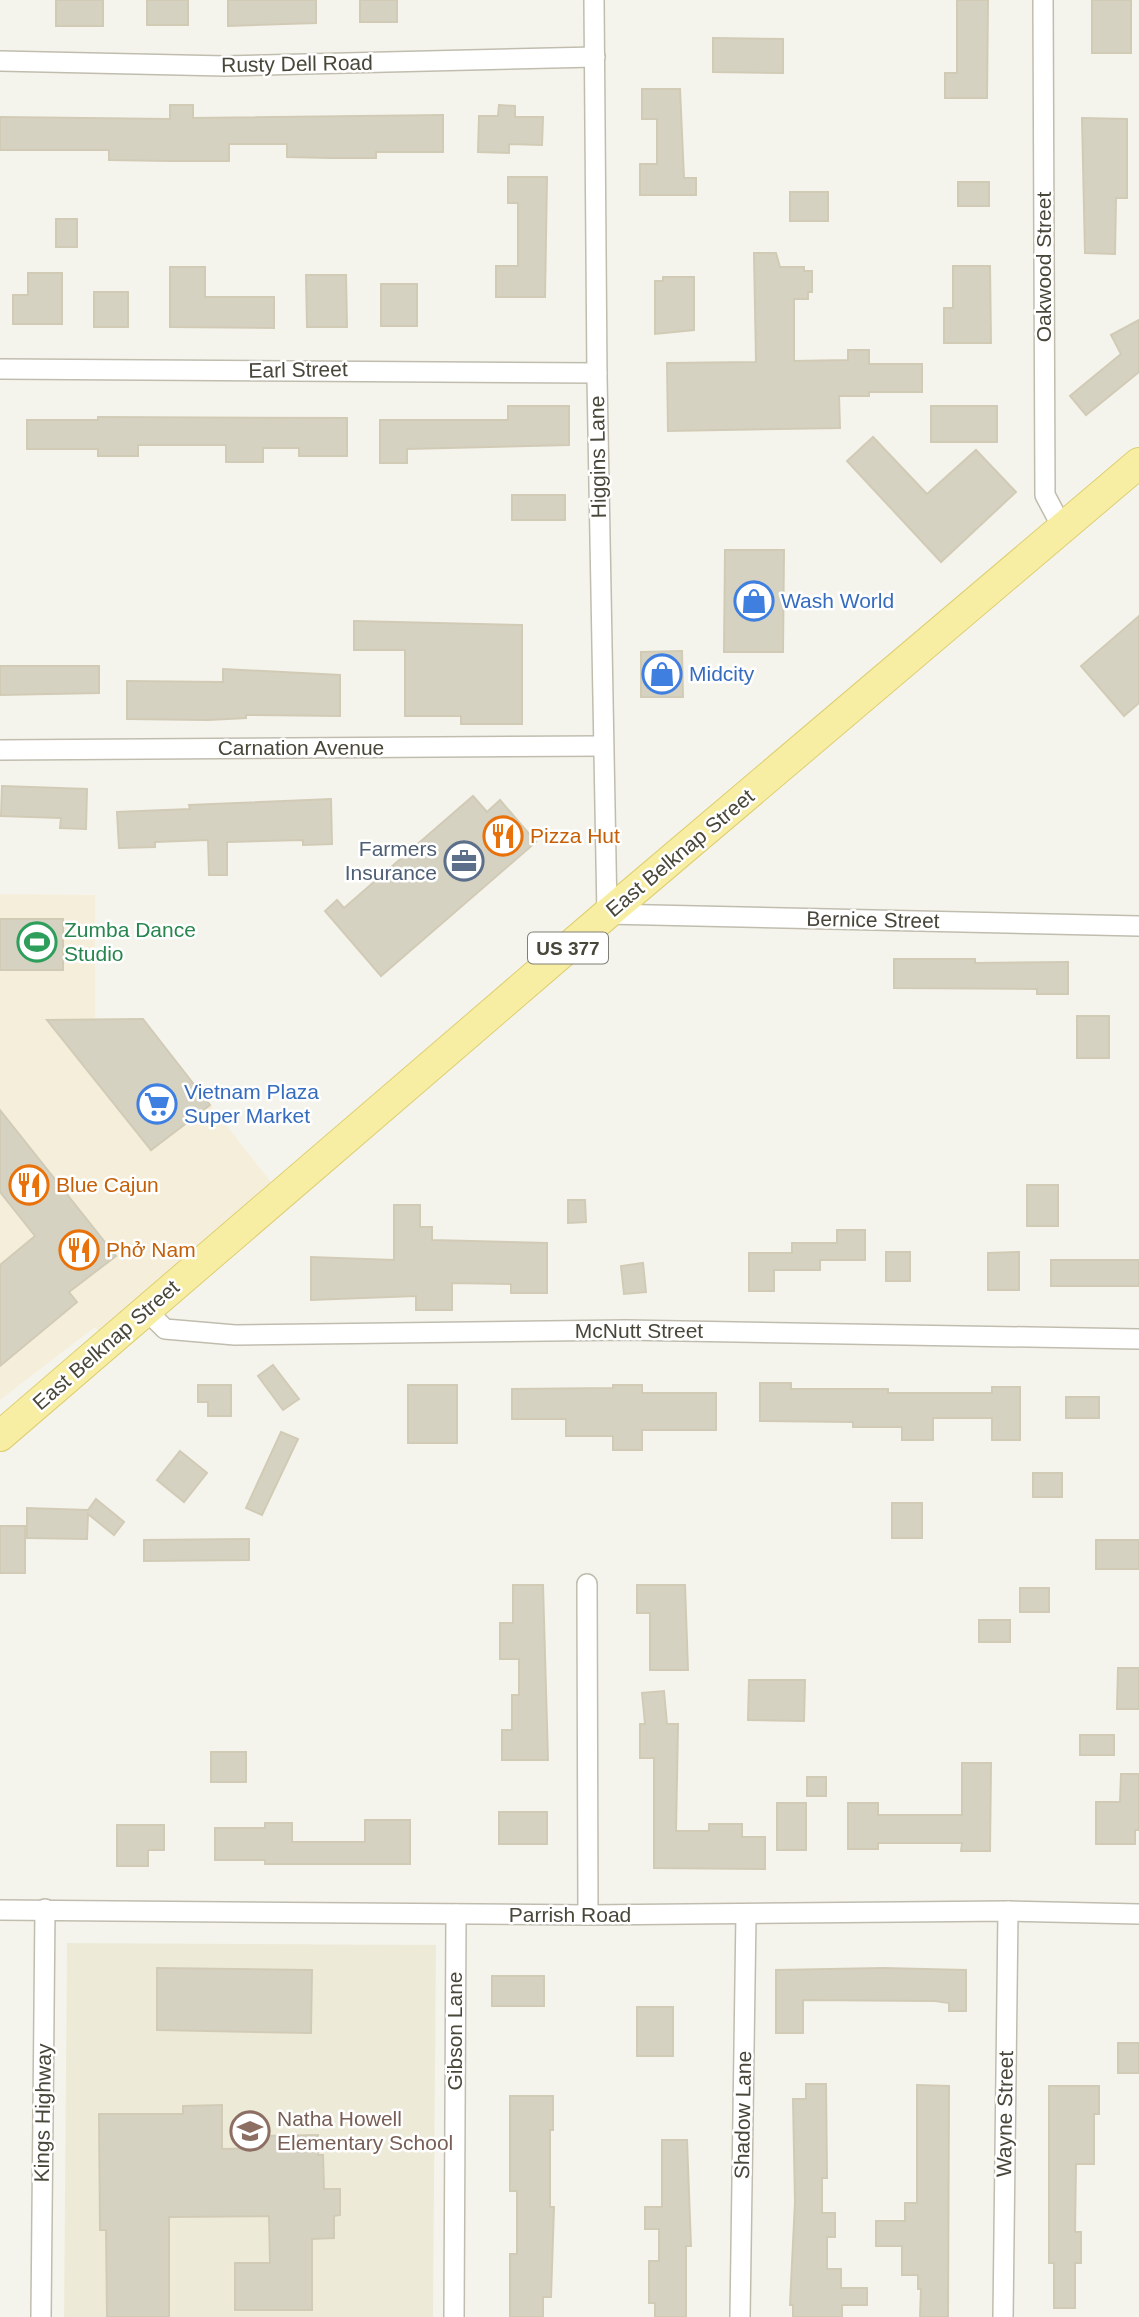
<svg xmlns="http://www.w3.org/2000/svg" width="1139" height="2317" font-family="Arial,sans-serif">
<rect width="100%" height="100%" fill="#f5f4ec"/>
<polygon fill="#f5eeda" points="0,894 95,895 95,1019 143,1019 281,1195 110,1343 95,1327 0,1400"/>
<polygon fill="#edebd8" points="67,1943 436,1945 433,2317 64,2317"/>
<g fill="#d6d2c2" stroke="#d1cbb6" stroke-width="2">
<rect x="56" y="0" width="47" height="26"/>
<rect x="147" y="0" width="41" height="25"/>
<polygon points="228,0 316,0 316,23 228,26"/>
<rect x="360" y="0" width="37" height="22"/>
<polygon points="957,0 988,0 987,98 945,98 945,73 957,73"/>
<rect x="1092" y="0" width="39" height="53"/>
<polygon points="713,38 783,39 783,73 713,72"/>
<polygon points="642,89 680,89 684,178 696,178 696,195 640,195 640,164 657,164 657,119 642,119"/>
<polygon points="170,105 193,105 193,118 443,115 443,152 376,152 376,158 330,158 287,157 287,144 229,144 229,161 170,161 109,160 109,150 0,150 0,117 170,119"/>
<polygon points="499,105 515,106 515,117 543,117 542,145 509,144 509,153 478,152 479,116 498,116"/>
<polygon points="1082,118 1127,119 1127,198 1116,198 1115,254 1085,253"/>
<polygon points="508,177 547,177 545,297 496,297 496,266 518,266 518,203 508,203"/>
<rect x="958" y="182" width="31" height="24"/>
<rect x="790" y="192" width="38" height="29"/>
<rect x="56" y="219" width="21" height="28"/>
<polygon points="754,253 776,253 780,267 804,267 804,271 812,271 812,292 808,292 808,299 794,299 794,361 848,360 848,350 869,350 869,364 922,364 922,392 869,392 869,396 839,396 840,428 668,431 667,363 756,362"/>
<polygon points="953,266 990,266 991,343 944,343 944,308 953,308"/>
<polygon points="170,267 205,267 205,297 274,297 274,328 170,327"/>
<polygon points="28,273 62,273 62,324 13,324 13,295 28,295"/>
<polygon points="306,275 346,275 347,327 307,327"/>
<polygon points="663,277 694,277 694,330 655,334 655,281 663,281"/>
<rect x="381" y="284" width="36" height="42"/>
<rect x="94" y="292" width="34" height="35"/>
<polygon points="1139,320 1139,372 1086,415 1070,396 1121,354 1111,335"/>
<polygon points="508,406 569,406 569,445 407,449 407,463 380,463 380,420 508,420"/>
<rect x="931" y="406" width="66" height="36"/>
<polygon points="98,417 347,418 347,456 299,456 299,448 263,448 263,462 226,462 226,445 138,445 138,456 98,456 98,449 27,449 27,420 98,420"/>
<polygon points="873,437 927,494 976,450 1016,492 941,562 847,461"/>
<rect x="512" y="495" width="53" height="25"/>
<polygon points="725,550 784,550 783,652 724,652"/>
<polygon points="1139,616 1139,703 1124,716 1081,666"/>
<polygon points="354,621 522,625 522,724 461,724 461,716 405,716 405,650 354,650"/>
<polygon points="682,651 683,697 641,697 641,652"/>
<polygon points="0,666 99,666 99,693 0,695"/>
<polygon points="223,669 340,675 340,716 246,715 246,718 208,720 127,719 127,681 223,682"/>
<polygon points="2,786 87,789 86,829 60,828 61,818 1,816"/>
<polygon points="473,796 487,812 500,800 536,842 381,976 325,911 337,900 344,908"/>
<polygon points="331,799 332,844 303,845 303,840 227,842 227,875 209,875 208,840 155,842 155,847 119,848 117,812 190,809 189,805"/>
<rect x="0" y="919" width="63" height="51"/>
<polygon points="894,959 975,959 975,963 1068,962 1068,994 1037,994 1037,989 894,988"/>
<rect x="1077" y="1016" width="32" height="42"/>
<polygon points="143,1019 210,1105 151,1150 47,1020"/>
<polygon points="0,1110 116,1256 69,1292 77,1302 0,1366 0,1265 35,1236 0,1192"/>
<rect x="1027" y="1185" width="31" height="41"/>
<polygon points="568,1200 585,1200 586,1222 568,1223"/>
<polygon points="394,1205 420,1205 420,1227 432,1227 432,1240 547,1243 547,1293 511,1293 511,1284 452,1283 452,1310 416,1310 416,1296 311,1300 311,1257 394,1260"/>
<polygon points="837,1230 865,1230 865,1260 820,1260 820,1270 774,1270 774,1291 749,1291 749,1253 792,1253 792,1243 837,1243"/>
<rect x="886" y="1252" width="24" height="29"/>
<polygon points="1019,1252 1019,1290 988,1290 988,1253"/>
<rect x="1051" y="1260" width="88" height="26"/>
<polygon points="643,1263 646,1292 624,1294 621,1266"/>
<polygon points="273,1365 299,1399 283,1410 258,1376"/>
<polygon points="760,1383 791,1383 791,1389 888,1389 888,1393 992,1393 992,1387 1020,1387 1020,1440 992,1440 992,1418 933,1418 933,1440 902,1440 902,1427 853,1427 853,1422 760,1421"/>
<polygon points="198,1385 231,1385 231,1416 208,1416 208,1402 198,1402"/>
<rect x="408" y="1385" width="49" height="58"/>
<polygon points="613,1385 642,1385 642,1393 716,1393 716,1430 642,1430 642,1450 613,1450 613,1436 566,1436 566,1419 512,1419 512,1389 613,1388"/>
<rect x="1066" y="1397" width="33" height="21"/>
<polygon points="281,1432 298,1439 262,1515 246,1508"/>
<polygon points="180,1451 207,1473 184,1502 157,1480"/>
<rect x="1033" y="1473" width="29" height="24"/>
<polygon points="96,1499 124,1522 114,1535 88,1514 87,1539 27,1538 27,1508 88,1510"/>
<rect x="892" y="1503" width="30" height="35"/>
<rect x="0" y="1526" width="25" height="47"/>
<polygon points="249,1539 249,1560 144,1561 144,1540"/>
<rect x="1096" y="1540" width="43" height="29"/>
<polygon points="513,1585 543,1585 548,1760 502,1760 502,1730 512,1730 512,1695 519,1695 519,1659 500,1659 500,1623 513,1623"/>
<polygon points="637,1585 685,1585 688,1670 650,1670 650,1613 637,1613"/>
<rect x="1020" y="1588" width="29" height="24"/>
<rect x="979" y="1620" width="31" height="22"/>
<polygon points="1118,1668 1139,1668 1139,1709 1117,1709"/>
<polygon points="749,1680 805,1680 804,1721 748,1720"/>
<polygon points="664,1691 667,1724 678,1724 676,1831 709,1831 709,1824 742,1824 742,1837 765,1837 765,1869 654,1868 654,1758 640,1758 640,1724 645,1724 642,1693"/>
<rect x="1080" y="1735" width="34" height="20"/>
<rect x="211" y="1752" width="35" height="30"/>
<polygon points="962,1763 991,1763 990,1851 961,1851 962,1843 878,1843 878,1849 848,1849 848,1803 878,1803 878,1815 962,1815"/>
<polygon points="1121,1774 1139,1774 1139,1830 1135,1830 1135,1844 1096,1844 1096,1802 1120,1802"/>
<rect x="807" y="1777" width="19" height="19"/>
<rect x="777" y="1803" width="29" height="47"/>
<rect x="499" y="1812" width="48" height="32"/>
<polygon points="365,1820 410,1820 410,1864 265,1864 265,1860 215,1860 215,1828 265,1828 265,1823 292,1823 292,1842 365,1842"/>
<polygon points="117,1825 164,1825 164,1850 148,1850 148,1866 117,1866"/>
<polygon points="157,1968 312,1970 311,2033 157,2030"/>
<polygon points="883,1968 966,1970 966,2011 949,2011 949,2003 935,2001 803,2000 803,2033 776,2033 776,1970"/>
<rect x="492" y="1976" width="52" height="30"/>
<rect x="637" y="2007" width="36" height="49"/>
<rect x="1118" y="2043" width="21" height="30"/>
<polygon points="806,2084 826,2084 827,2178 822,2178 822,2213 835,2213 835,2237 827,2237 827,2269 841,2269 841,2288 867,2288 867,2305 842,2305 842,2317 793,2317 793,2305 790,2305 795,2202 793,2099 806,2099"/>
<polygon points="917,2085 949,2086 948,2317 920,2317 921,2289 918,2289 918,2275 902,2275 902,2246 876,2246 876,2221 905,2221 905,2203 917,2203"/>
<polygon points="1049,2086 1099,2086 1099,2114 1094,2114 1094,2164 1076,2164 1075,2232 1081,2232 1081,2263 1075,2263 1075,2308 1054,2308 1054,2263 1049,2263"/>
<polygon points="510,2096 553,2096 553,2130 550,2130 550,2207 554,2207 551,2297 543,2297 543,2317 510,2317 510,2254 517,2254 517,2191 510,2191"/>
<polygon points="222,2105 222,2149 263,2148 263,2136 318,2135 318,2155 323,2155 324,2189 340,2189 340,2215 334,2216 334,2238 312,2239 312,2310 235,2310 235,2263 270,2263 269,2216 169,2217 169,2317 107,2317 106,2230 100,2230 99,2114 183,2114 183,2106"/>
<polygon points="662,2140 687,2140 691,2246 686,2246 686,2317 655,2317 655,2303 649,2303 649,2261 659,2261 659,2229 645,2229 645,2207 662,2207"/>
</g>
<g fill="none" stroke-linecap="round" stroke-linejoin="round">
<g stroke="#c0bdaf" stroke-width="22">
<g id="street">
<polyline points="594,0 597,377 607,914 1139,926"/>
<polyline points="1043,0 1045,495 1063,529"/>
<polyline points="0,61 225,66 595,57"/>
<polyline points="0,369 597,373"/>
<polyline points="0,750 602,746"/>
<polyline points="147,1311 165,1329 235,1335 626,1330 1139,1339"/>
<polyline points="587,1584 588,1915"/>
<polyline points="0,1910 588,1915 1008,1911 1139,1914"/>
<polyline points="41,2317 45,1909"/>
<polyline points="454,2317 456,1914"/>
<polyline points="740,2317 746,1914"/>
<polyline points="1003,2317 1008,1911"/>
</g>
</g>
<g stroke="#ddcf73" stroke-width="32">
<polyline id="primary" points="0,1436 607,914 1139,463"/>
</g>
<use href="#street" stroke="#fff" stroke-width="19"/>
<use href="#primary" stroke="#f8eea3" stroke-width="30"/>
</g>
<defs>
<g id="shop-ring" transform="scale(2.0125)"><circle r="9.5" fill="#fff" stroke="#3f7fe0" stroke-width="1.5"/><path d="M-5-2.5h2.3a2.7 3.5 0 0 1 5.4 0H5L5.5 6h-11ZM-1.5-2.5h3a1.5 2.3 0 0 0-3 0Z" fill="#3f7fe0"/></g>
<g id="restaurant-ring" transform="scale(2.0125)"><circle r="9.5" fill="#fff" stroke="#e8710a" stroke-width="1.5"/><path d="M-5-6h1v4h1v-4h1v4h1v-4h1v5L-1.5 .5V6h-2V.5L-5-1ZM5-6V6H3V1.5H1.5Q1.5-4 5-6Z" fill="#e8710a"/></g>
<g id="office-ring" transform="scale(2.0125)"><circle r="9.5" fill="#fff" stroke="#5c6f8a" stroke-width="1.5"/><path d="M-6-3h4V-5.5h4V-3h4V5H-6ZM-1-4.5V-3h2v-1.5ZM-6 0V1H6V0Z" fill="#5c6f8a"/></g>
<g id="stadium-ring" transform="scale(2.0125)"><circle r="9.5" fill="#fff" stroke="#2e9e5b" stroke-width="1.5"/><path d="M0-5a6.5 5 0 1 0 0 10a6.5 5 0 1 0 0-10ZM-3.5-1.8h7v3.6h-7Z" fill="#2e9e5b"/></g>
<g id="supermarket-ring" transform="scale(2.0125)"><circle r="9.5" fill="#fff" stroke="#3f7fe0" stroke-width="1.5"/><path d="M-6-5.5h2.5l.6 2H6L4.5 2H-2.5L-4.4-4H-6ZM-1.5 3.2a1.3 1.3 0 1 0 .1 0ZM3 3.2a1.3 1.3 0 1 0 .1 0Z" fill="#3f7fe0"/></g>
<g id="school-ring" transform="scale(2.0125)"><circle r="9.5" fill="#fff" stroke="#8d6e63" stroke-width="1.5"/><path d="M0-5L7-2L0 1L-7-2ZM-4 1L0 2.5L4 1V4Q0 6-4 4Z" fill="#8d6e63"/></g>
</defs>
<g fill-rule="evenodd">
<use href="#shop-ring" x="754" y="601"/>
<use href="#shop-ring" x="662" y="674"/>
<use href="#restaurant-ring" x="503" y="836"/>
<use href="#office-ring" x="464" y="861"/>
<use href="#stadium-ring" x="37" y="942"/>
<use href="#supermarket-ring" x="157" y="1104"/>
<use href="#restaurant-ring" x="29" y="1185"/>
<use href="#restaurant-ring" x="79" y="1250"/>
<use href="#school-ring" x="250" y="2131"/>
</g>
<g text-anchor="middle" stroke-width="5" stroke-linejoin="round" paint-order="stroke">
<rect fill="#fff" stroke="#807e75" stroke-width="2" x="528" y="932.5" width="80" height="31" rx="5"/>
<g font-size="19" font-weight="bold" fill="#49463a">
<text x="568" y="955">US 377</text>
</g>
<g font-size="21" fill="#49463a" stroke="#fff">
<text transform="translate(297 64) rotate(-1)" y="7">Rusty Dell Road</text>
<text transform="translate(1044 267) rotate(-90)" y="7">Oakwood Street</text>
<text transform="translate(298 370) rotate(-1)" y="7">Earl Street</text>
<text transform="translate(598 457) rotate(-91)" y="7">Higgins Lane</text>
<text x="301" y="755">Carnation Avenue</text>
<text transform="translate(680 853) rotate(-40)" y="7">East Belknap Street</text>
<text transform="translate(873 920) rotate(1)" y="7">Bernice Street</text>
<text x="639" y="1338">McNutt Street</text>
<text transform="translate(106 1345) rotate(-41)" y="7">East Belknap Street</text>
<text x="570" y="1922">Parrish Road</text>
<text transform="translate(455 2031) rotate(-90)" y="7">Gibson Lane</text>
<text transform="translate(43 2113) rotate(-89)" y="7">Kings Highway</text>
<text transform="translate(1005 2114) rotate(-89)" y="7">Wayne Street</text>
<text transform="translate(743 2115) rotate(-89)" y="7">Shadow Lane</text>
</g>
<g font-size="21" fill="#366cbe" stroke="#fff" text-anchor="start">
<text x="781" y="608">Wash World</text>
<text x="689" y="681">Midcity</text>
<text x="184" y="1099">Vietnam Plaza<tspan x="184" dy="24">Super Market</tspan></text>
</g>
<g font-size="21" fill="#c56008" stroke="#fff" text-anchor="start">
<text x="530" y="843">Pizza Hut</text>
<text x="56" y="1192">Blue Cajun</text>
<text x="106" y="1257">Phở Nam</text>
</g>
<g font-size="21" fill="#4e5e75" stroke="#fff" text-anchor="end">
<text x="437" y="856">Farmers<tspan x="437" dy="24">Insurance</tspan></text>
</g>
<g font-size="21" fill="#27864d" stroke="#fff" text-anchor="start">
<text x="64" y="937">Zumba Dance<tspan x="64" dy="24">Studio</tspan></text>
</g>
<g font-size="21" fill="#785e54" stroke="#fff" text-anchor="start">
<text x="277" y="2126">Natha Howell<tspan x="277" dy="24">Elementary School</tspan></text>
</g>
</g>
</svg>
